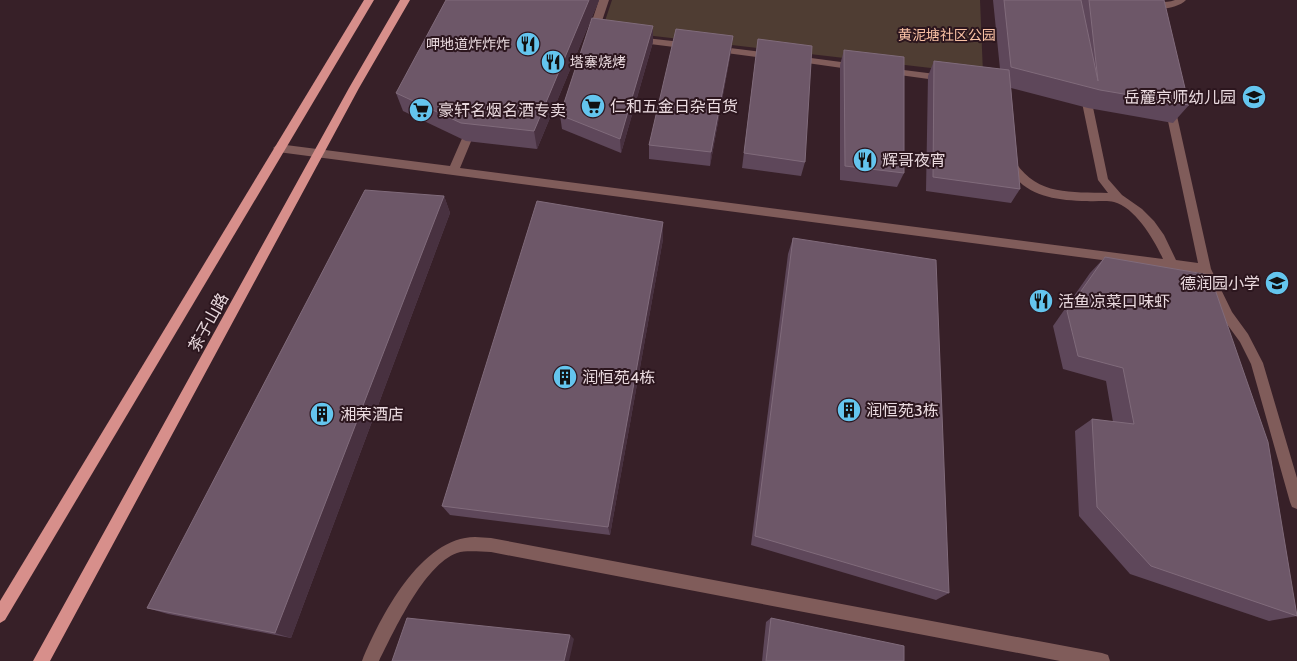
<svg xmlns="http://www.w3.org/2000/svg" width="1297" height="661" font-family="Cabin,'Noto Sans SC',sans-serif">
<rect width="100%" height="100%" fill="#372028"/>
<polygon fill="#4f3d33" points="612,0 980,0 983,74 602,30"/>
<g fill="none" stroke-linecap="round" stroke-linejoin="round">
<g fill="#805c5a" fill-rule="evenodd">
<polygon points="599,0 609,0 597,36 592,39 587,36"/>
<path d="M1175 0H1186C1177 9 1155 12 1145 4 1153 0 1165 4 1175 0Z"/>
<polygon points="637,37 690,43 695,46 690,49 634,42 634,38"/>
<polygon points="714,46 771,53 776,56 771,59 711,51 711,47"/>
<polygon points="796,56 856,64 861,67 856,70 793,61 793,57"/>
<polygon points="888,68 943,75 948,78 943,81 885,73 883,71"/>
<path d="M1085 89 1090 93 1108 179 1122 195 1142 209 1154 221 1164 235 1176 260 1198 263 1165 107 1170 103 1175 107 1211 269 1232 312 1248 334 1263 363 1297 478V509L1292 507 1290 502 1251 364 1240 342 1224 320 1201 273 278 152 273 148 278 144 450 166 467 127 472 123 477 127 460 168 1163 259C1155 241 1135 207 1114 202 1106 200 1096 202 1087 201 1052 200 1023 196 1005 163L1010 159 1014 160C1036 196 1070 192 1108 193L1098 180 1080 93Z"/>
<path d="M475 537 491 538 1102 653 1108 655 1110 661H1060L491 552C480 552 467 550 457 553 424 565 394 631 379 661H362C380 617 421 537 475 537Z"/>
</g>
<g fill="#d78f8b" fill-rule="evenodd">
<polygon points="364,0 374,0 5,620 0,623 0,601"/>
<polygon points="400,0 410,0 359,88 50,661 33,661 349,88"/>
</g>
</g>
<g fill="#5e475a">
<polygon points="599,0 537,149 466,141 403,111 396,93"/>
<polygon points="993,0 1164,0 1189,105 1173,123 1088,108 1011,88 1020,189 1011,203 926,191 928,76 934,61 1000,69"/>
<polygon points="733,36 731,51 710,166 649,159 649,145"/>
<polygon points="758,39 805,162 801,176 742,168"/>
<polygon points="653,42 621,153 562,129 560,115"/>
<polygon points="844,50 904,173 897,187 840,180 840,65"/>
<polygon points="444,196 450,213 291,638 168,614 147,608"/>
<polygon points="663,222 663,239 610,535 450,515 442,506"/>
<polygon points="793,238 949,593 936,600 751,545 788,254"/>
<polygon points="1105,257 1297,616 1269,621 1130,574 1079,516 1075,431 1092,419 1113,422 1106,381 1063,369 1053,326 1090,273"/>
<polygon points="771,618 904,661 762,661 766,622"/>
</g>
<g fill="#483140">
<polygon points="589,0 599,0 537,149 534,131"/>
<polygon points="653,26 653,42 621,153 620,139"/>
<polygon points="733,36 731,51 710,166 711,152"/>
<polygon points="444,196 450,213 291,638 275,633"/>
<polygon points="663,222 663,239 610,535 608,527"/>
<polygon points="570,635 574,639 569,661 564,661"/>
</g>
<g fill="#6d5768" stroke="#806b7b">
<polygon points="446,0 589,0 534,131 461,123 396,93"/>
<polygon points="1004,0 1081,0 1098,81 1089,0 1164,0 1189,105 1100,90 1011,67"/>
<polygon points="592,18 653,26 620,139 560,115"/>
<polygon points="676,29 733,36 711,152 649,145"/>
<polygon points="758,39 812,46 805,162 744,153"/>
<polygon points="844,50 904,57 904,173 845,166"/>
<polygon points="934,61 1009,70 1020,189 933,177"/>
<polygon points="365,190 444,196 275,633 147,608"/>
<polygon points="537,201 663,222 608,527 442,506"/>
<polygon points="793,238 936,260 949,593 755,536"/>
<polygon points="1105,257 1210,275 1268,442 1297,616 1151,566 1097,507 1092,419 1134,424 1123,368 1078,356 1067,311"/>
<polygon points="407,618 570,635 564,661 392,661"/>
<polygon points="771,618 904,646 904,661 766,661"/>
</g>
<defs>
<g id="restaurant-disc" transform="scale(1.25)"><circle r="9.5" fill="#64c5ee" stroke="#2c161e"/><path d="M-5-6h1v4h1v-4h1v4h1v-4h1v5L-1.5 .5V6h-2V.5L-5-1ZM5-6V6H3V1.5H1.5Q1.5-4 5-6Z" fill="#111"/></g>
<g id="school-disc" transform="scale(1.25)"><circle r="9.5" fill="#64c5ee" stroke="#2c161e"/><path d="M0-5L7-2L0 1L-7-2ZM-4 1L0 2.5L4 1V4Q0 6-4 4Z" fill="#111"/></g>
<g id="supermarket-disc" transform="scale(1.25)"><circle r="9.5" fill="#64c5ee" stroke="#2c161e"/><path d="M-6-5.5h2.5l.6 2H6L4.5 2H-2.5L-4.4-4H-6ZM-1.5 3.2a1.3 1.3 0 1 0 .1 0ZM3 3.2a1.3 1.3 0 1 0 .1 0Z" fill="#111"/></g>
<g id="building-disc" transform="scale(1.25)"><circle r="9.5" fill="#64c5ee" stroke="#2c161e"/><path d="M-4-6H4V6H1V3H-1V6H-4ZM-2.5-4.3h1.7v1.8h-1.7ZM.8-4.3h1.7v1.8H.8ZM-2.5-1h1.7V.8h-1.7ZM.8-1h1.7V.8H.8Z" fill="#111"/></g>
</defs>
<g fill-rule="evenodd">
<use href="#restaurant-disc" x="528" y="44"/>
<use href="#restaurant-disc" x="553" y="62"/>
<use href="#school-disc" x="1254" y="97"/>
<use href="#supermarket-disc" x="593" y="106"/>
<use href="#supermarket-disc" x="421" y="110"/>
<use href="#restaurant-disc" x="865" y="160"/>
<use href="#school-disc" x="1277" y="283"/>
<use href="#restaurant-disc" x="1041" y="301"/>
<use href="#building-disc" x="565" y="377"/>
<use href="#building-disc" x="849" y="410"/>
<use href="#building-disc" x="322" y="414"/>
</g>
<g text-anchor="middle" stroke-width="4" stroke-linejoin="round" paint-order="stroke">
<g font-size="14" fill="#fac2a5" stroke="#2c161e">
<text x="947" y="40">黄泥塘社区公园</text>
</g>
<g font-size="14" fill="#eadadf" stroke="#2c161e" text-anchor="end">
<text x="510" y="49">呷地道炸炸炸</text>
<text x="570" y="67" text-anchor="start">塔寨烧烤</text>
</g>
<g font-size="16" fill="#eadadf" stroke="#2c161e" text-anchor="start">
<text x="1236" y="103" text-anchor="end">岳麓京师幼儿园</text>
<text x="610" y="112">仁和五金日杂百货</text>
<text x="438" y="116">豪轩名烟名酒专卖</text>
<text x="882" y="166">辉哥夜宵</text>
<text x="1260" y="289" text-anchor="end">德润园小学</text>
<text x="1058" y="307">活鱼凉菜口味虾</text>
<text x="582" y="383">润恒苑4栋</text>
<text x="866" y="416">润恒苑3栋</text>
<text x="340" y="420">湘荣酒店</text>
</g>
<g font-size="16" fill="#eadadf" stroke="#2c161e">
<text transform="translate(208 322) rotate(-61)" y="6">茶子山路</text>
</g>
</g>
</svg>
